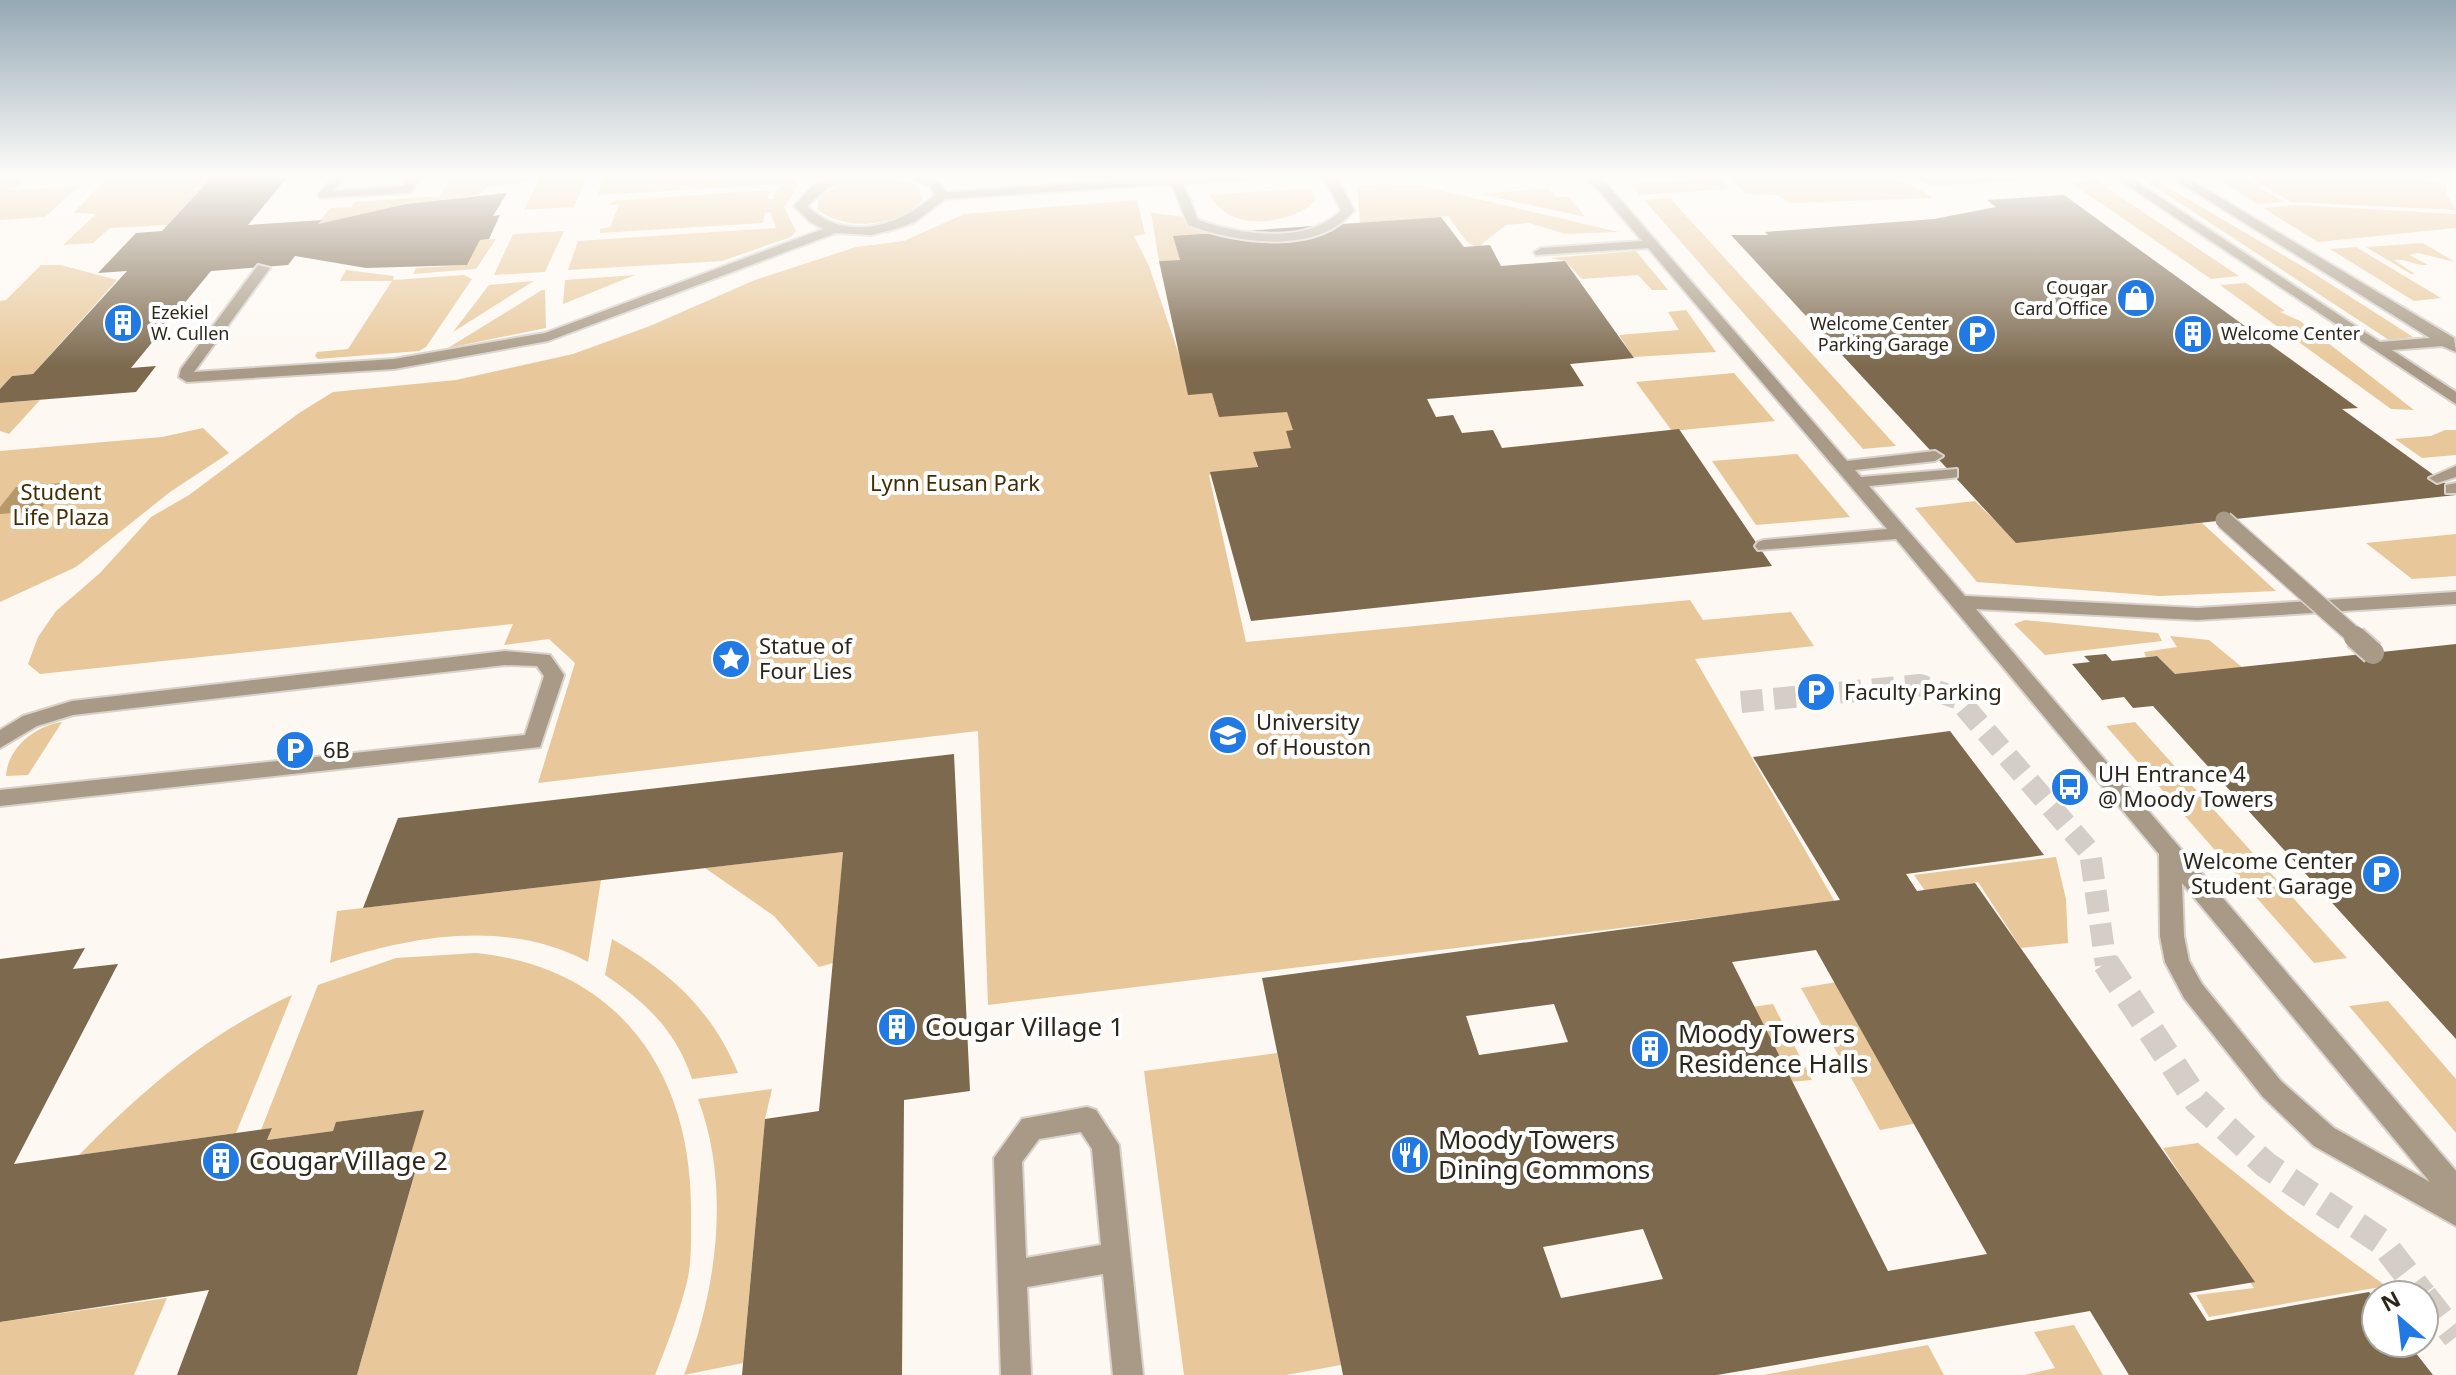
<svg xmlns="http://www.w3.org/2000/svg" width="2456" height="1375" font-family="'Noto Sans',sans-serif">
<rect width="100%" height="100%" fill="#fdf8f2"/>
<g fill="#e8c89a">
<polygon points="10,175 50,175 25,178 13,190 79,186 45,217 0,220 0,178"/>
<polygon points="111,175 214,175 167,225 110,228 93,243 63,245 96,214 73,213"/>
<polygon points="453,175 531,175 524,183 487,187 478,195 406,204 318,224 330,208 351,207 355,202 440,196"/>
<polygon points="541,175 588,175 574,207 524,210"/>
<polygon points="606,175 795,177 797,188 784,207 796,231 791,237 722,261 568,270 578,241 776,228 770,212 765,213 763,223 600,233 600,229 610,227 619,205 609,205 612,201 769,190 768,199 773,199 776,190 784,184 597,195"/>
<path d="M1760 175C1814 175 1888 161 1932 198L1790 203 1778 195 1746 194 1728 177Z"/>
<polygon points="1901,175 2019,175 2026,180 1934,186"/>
<polygon points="2137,175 2147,175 2307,269 2413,337 2389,340"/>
<polygon points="2219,175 2239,175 2284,202 2257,204 2220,180 2226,179"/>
<polygon points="2247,175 2398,175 2447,185 2446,193 2456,210 2291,202"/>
<path d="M869 178 910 182 920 190 923 199C899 227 847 232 818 210V201C831 185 848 181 869 178Z"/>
<polygon points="1719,178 1730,189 1640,195 1630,184"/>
<polygon points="2095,180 2239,276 2211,279 2070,182"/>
<polygon points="1382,184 1422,186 1619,232 1566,234 1529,223 1506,225 1477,248 1466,241 1448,216 1360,223 1357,186"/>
<path d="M1311 188 1316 201C1289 225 1228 233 1210 195Z"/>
<polygon points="1548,188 1557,197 1569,197 1585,217 1481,194"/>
<polygon points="1670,198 1896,446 1863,449 1644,200"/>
<polygon points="1137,200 1145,234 1134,236 1149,266 1192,393 1215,392 1296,410 1295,451 1254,454 1258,470 1209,475 1246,642 1690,600 1703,620 1791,612 1814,646 1695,659 1835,902 988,1005 978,731 538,783 575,663 549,639 504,645 513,624 40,674 28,664 38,637 56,611 100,573 151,517 189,495 299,413 333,392 456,380 573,354 650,326 755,280 856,247 904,241 964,214"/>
<polygon points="2296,205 2456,214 2456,228 2318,242 2263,208"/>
<polygon points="1151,213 1186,217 1210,233 1174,237 1180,260 1159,261"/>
<polygon points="564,231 545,272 494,275 513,234"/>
<polygon points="496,239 476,269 413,274 416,268 467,265 480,240"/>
<path d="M2423 243 2455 262 2418 253 2410 255 2428 265C2415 266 2405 258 2394 260L2415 274H2411L2366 247Z"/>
<polygon points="2356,247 2441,298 2414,301 2330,249"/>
<polygon points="1636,251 1668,290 1652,290 1638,275 1582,279 1565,261 1550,258"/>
<polygon points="41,265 61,265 117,280 33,374 12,376 0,389 0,301 6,300"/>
<polygon points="346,270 394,276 393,280 464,275 472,279 426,347 419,351 318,359 315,356 317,352 348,349 392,281 340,281"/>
<polygon points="635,275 563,304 565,280"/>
<polygon points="534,281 453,332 489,285"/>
<polygon points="2246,283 2285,311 2280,312 2300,321 2414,410 2391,409 2220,285"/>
<polygon points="542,290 545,290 546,328 448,348"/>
<polygon points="1686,310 1716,352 1633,357 1619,335 1679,330 1668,312"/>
<polygon points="1734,373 1775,421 1672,431 1636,382"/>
<polygon points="40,400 9,434 0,431 0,403"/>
<polygon points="203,428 229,453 170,492 76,567 0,602 0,451 162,437"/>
<polygon points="2445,430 2456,430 2456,455 2422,458 2395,439 2431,436"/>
<polygon points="1797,454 1850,517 1756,525 1712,461"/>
<polygon points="1975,501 2016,541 2202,523 2276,591 2160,596 1977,582 1915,508"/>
<polygon points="2456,534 2456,576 2412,579 2366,543"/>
<polygon points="2025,620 2158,633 2162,641 2045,655 2014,624"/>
<polygon points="2170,636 2209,640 2243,668 2177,677 2157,656 2146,657 2144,652 2177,647"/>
<path d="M62 722 28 775 6 776C8 747 35 726 62 722Z"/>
<polygon points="2135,722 2347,958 2314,963 2106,726"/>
<polygon points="843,852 833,963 819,967 774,916 705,868"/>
<polygon points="2056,857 2066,899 2068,943 2021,948 1978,882 1925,891 1914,875"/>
<path d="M601 880 588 962C508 919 413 935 330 963L337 911Z"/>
<path d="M612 939C669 971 713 1011 738 1073L692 1079C676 1031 647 1003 605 975Z"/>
<path d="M476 953C621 968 693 1075 691 1215 691 1237 692 1261 687 1282 679 1314 667 1345 655 1375H357L416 1170H406L423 1110 337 1122 333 1131 267 1140 272 1128 261 1130 318 985 396 958Z"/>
<polygon points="1837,982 1918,1123 1880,1130 1801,988"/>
<path d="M292 995 236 1133 79 1155C142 1090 209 1033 292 995Z"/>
<polygon points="2388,1001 2456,1079 2456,1133 2349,1006"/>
<polygon points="1773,1004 1812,1080 1789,1082 1752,1007"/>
<polygon points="1277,1053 1341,1365 1286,1375 1184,1375 1144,1071"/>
<path d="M772 1089 765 1119 743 1363 684 1375C717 1290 731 1186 698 1099Z"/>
<polygon points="2198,1143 2288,1215 2386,1286 2209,1317 2196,1295 2254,1288 2163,1148"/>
<polygon points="167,1298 134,1375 0,1375 0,1322"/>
<polygon points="2074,1325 2103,1375 2024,1375 2055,1368 2034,1332"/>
<polygon points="1928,1345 1944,1375 1763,1375"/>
</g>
<polygon fill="#b89768" points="61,483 39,511 0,514 0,507 16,487"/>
<g fill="#7c694e" fill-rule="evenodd">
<polygon points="214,175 289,175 248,225 322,220 318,224 406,204 507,193 493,216 500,215 489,239 480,240 467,265 366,268 295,256 288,265 211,271 131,368 156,366 136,392 0,403 0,389 12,376 33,374 127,271 98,273 136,233 162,231"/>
<polygon points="2064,195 2358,408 2342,409 2456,491 2456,495 2016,543 1731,235 1768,235 1765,232 1934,219 1996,207 1987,200"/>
<polygon points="1441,217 1464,247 1490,245 1501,266 1565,261 1634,358 1570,364 1584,386 1427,399 1436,417 1453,415 1462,433 1493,430 1502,448 1679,429 1772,566 1251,621 1210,472 1258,467 1253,452 1291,448 1286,431 1293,430 1287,412 1219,417 1212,393 1188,395 1159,261 1180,260 1173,236"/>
<polygon points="2456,644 2456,1039 2153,706 2133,708 2124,697 2102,700 2072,664 2090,662 2084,656 2106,654 2112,661 2157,656 2175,674"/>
<path d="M1950 731 2044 855 1906 874 1917 891 1975 883 2255 1282 2189 1293 2207 1321 2369 1292 2376 1301V1343H2408L2433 1375H2129L2090 1311 1717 1375H1343L1262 978 1840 900 1753 757ZM1816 950 1987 1254 1888 1271 1732 962ZM1554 1004 1568 1042 1479 1055 1466 1016ZM1643 1229 1663 1279 1561 1298 1543 1247Z"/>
<polygon points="954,754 970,1091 904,1100 902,1375 742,1375 765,1119 819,1111 843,852 363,908 398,818"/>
<polygon points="2066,776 2083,797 2074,798 2057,778"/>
<polygon points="85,948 73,969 118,964 14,1164 272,1128 267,1140 333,1131 336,1122 424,1110 406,1170 416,1169 357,1375 177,1375 209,1290 0,1322 0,959"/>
</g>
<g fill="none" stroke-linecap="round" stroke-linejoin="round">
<polyline stroke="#d4cec7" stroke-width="22" stroke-dasharray="22 11" stroke-linecap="butt" points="1741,702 1920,685 1957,698 2090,852 2106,965"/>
<g stroke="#d4cec7" stroke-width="27" stroke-dasharray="27 14" stroke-linecap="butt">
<polyline points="2106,963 2197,1101 2266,1165 2382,1242 2423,1295"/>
<polyline points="2424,1296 2456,1337"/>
</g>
<g stroke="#d8d2cb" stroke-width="4">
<g id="minor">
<polygon points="334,175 346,175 334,191 403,186 410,175 422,175 411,192 407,193 320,198 318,195"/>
<path d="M840 175H862L829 187 807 206C845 243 898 227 935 195L930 186 905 175C923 175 937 176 946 192L1203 175H1257L1251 179 1183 183 1198 220C1239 235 1309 245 1341 210L1323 175H1335L1354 210C1319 256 1236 243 1188 225L1172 184 945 199 915 222 895 229 871 235 836 233 548 341 394 369 187 382 179 377 181 369 258 265 270 268 194 372 394 359 545 333 823 229 810 222 794 206 813 185Z"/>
<path d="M1579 175H1593L1604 181 1847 461 1935 451 1943 456 1935 461 1855 470 1861 477 1957 469V477L1951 478 1869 486 1965 596 2197 608 2456 592V604L2197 620 1976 609 2456 1171V1226L2314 1146 2263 1097 2184 998 2165 962 2160 936 2159 854 1896 539 1758 550 1755 546 1758 542 1764 540 1887 529 1648 248 1536 255 1534 252 1541 248 1642 241 1596 187ZM2182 883 2430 1182 2334 1128 2281 1081 2202 984 2189 961 2184 936Z"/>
<polygon points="2112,175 2126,175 2380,342 2430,338 2168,175 2182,175 2454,338 2456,352 2442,346 2392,350 2456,392 2456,404"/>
<polygon points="2456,466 2456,477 2437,483 2429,478"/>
<polygon points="2456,483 2456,493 2446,493 2446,485"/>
<polygon points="505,651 550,655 564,675 540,747 0,806 0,790 525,735 544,676 537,666 505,665 73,715 37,726 0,748 0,730 23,716 72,701"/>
<path d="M1087 1107 1096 1110 1119 1145 1143 1375H1113L1103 1274 1027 1287 1031 1375H1001L994 1158 1022 1119ZM1081 1132 1092 1149 1101 1245 1026 1258 1022 1162 1039 1139Z"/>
</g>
</g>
<use href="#minor" fill="#a89a86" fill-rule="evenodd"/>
<g stroke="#d8d2cb" stroke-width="20" stroke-linecap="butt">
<polyline id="minor-bridge-far1" points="2224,520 2358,639"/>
</g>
<g stroke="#d8d2cb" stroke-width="26" stroke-linecap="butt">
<polyline id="minor-bridge" points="2355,637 2373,653"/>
</g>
<use href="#minor-bridge-far1" stroke="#a89a86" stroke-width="17"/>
<use href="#minor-bridge" stroke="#a89a86" stroke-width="22"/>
</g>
<linearGradient id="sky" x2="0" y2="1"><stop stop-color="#95a8b5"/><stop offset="0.48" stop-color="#fefcf9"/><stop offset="1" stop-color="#fefcf9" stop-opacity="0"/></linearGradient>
<rect width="2456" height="367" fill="url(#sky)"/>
<defs>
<g id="shop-disc" transform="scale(2)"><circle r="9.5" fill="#217ae4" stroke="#fff"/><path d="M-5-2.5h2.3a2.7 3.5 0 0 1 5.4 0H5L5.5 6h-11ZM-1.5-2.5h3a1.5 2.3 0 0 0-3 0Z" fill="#fff"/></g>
<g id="building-disc" transform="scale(2)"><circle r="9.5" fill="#217ae4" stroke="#fff"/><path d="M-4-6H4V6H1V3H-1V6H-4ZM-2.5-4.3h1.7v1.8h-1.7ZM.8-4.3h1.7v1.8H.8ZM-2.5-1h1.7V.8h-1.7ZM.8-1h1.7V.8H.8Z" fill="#fff"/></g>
<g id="parking-disc" transform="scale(2)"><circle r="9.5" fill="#217ae4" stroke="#fff"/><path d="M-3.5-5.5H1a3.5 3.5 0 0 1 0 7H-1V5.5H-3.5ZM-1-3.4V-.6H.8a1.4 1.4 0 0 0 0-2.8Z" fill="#fff"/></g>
<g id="sight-disc" transform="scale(2)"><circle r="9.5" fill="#217ae4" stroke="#fff"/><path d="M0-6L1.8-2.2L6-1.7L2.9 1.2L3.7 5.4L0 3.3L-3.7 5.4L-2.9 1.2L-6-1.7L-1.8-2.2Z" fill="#fff"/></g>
<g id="university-disc" transform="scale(2)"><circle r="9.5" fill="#217ae4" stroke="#fff"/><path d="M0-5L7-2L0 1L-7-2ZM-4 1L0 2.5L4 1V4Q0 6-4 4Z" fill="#fff"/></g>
<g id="bus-disc" transform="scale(2)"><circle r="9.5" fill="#217ae4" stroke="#fff"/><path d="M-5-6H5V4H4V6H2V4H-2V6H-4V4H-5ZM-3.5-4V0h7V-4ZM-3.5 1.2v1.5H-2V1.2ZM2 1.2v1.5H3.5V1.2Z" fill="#fff"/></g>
<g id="restaurant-disc" transform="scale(2)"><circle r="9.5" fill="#217ae4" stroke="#fff"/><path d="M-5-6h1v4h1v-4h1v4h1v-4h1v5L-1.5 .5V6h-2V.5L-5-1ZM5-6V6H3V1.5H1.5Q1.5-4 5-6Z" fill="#fff"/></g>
</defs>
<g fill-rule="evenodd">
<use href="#shop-disc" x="2136" y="298"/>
<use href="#building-disc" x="123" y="323"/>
<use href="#parking-disc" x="1977" y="334"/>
<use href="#building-disc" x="2193" y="334"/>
<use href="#sight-disc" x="731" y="659"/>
<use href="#parking-disc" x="1816" y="692"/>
<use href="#university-disc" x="1228" y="735"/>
<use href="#parking-disc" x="295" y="750"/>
<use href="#bus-disc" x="2070" y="787"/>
<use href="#parking-disc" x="2381" y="874"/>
<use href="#building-disc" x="897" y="1027"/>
<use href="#building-disc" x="1650" y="1049"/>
<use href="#restaurant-disc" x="1410" y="1155"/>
<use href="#building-disc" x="221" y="1161"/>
</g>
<g text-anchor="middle" stroke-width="8" stroke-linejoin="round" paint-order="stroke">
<g font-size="18" fill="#2e261b" stroke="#fff" text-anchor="end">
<text x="2108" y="294">Cougar<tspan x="2108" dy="21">Card Office</tspan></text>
<text x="151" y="319" text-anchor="start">Ezekiel<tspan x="151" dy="21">W. Cullen</tspan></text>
<text x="1949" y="330">Welcome Center<tspan x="1949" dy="21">Parking Garage</tspan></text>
<text x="2221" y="340" text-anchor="start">Welcome Center</text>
</g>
<g font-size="22" fill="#432c04" stroke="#fff">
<text x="955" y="491">Lynn Eusan Park</text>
<text x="61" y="500">Student<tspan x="61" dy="25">Life Plaza</tspan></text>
</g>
<g font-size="22" fill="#2e261b" stroke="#fff" text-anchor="start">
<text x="759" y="654">Statue of<tspan x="759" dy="25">Four Lies</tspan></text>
<text x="1844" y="700">Faculty Parking</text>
<text x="1256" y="730">University<tspan x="1256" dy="25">of Houston</tspan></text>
<text x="323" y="758">6B</text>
<text x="2098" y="782">UH Entrance 4<tspan x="2098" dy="25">@ Moody Towers</tspan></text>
<text x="2353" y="869" text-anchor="end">Welcome Center<tspan x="2353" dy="25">Student Garage</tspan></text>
</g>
<g font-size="26" fill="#2e261b" stroke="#fff" text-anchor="start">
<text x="925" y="1036">Cougar Village 1</text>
<text x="1678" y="1043">Moody Towers<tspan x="1678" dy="30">Residence Halls</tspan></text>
<text x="1438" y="1149">Moody Towers<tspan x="1438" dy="30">Dining Commons</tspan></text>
<text x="249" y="1170">Cougar Village 2</text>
</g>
</g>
<g transform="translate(2400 1319) rotate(332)"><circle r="38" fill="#ffffff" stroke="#aba8a4" stroke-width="2"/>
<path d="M0-6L14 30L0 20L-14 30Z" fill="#217ae4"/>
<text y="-12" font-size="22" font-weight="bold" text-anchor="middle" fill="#2e261b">N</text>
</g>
</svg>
